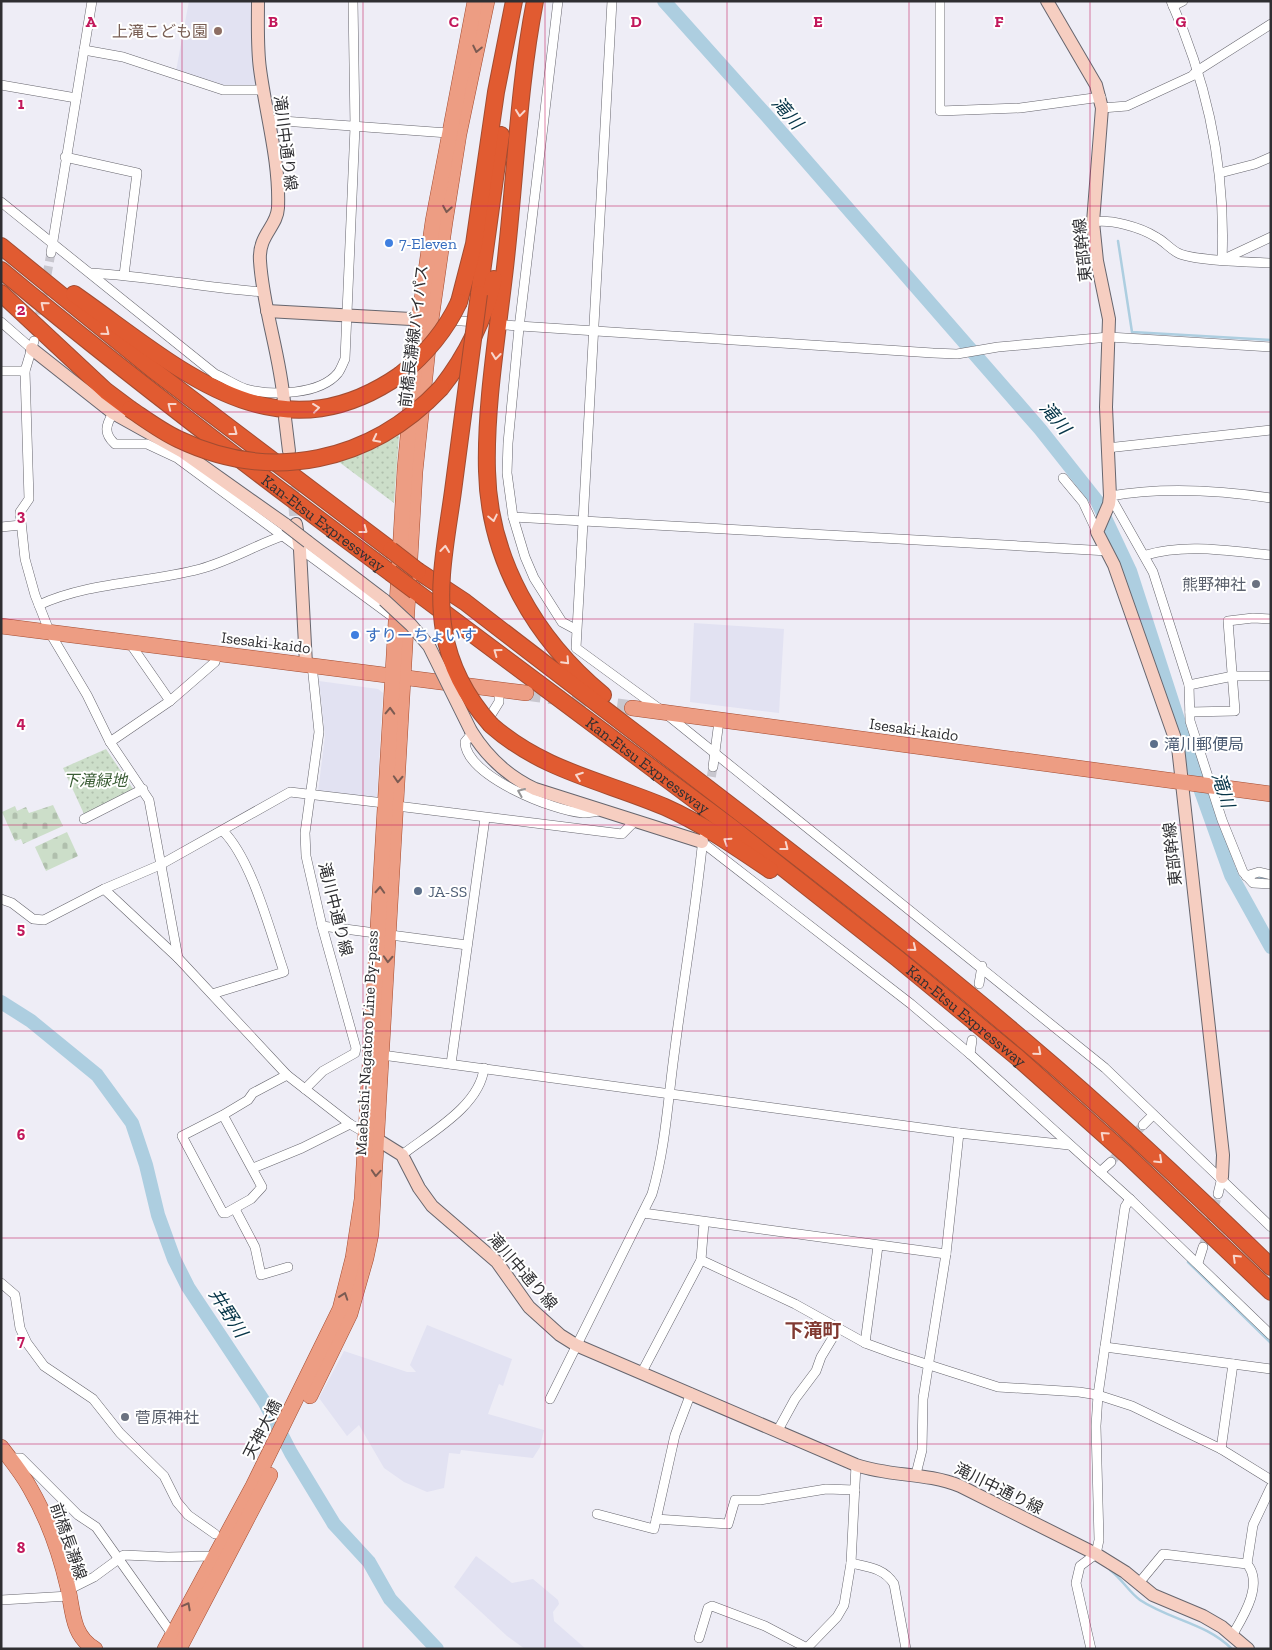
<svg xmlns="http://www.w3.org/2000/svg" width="1272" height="1650" font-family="'Zilla Slab','Noto Sans JP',serif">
<defs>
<pattern id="grass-dots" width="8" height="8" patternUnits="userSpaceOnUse" patternTransform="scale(1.25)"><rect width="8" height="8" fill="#ccdec9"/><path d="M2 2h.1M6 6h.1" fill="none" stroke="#b0bfad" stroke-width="1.8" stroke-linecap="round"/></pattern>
<pattern id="cemetery-stones" width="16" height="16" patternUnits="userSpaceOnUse" patternTransform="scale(1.25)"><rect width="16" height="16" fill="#ccdec9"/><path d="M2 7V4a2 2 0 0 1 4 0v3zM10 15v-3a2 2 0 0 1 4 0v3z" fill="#b0bfad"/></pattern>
</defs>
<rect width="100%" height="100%" fill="#eeedf6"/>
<g fill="#e2e2f2">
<polygon points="189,1 252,1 257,87 223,87 176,71"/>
<polygon points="694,623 784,629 779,713 690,702"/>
<polygon points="319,681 378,689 383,693 377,797 374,800 318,792 325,736"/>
<polygon points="427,1325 512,1359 503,1386 499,1384 488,1414 544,1430 540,1447 533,1458 461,1450 460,1454 449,1453 444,1488 427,1492 404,1482 384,1468 359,1425 347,1436 319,1398 344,1351 407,1372 416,1372 410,1365"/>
<polygon points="476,1556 512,1583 533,1579 558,1600 559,1604 553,1612 554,1621 586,1649 525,1649 507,1636 454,1587"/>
</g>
<g fill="url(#grass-dots)">
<polygon points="399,435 394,503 339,462 376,448"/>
<polygon points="106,749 133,789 84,814 63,768"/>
</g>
<g fill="url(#cemetery-stones)">
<polygon points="53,805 63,826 23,844 21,839 15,841 2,812 15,806 17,811 26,807 29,813"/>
<polygon points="67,832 78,856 46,871 35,847"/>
</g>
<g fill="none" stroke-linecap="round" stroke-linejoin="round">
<g stroke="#adcee0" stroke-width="2.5">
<polyline points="1118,241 1132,332 1271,340"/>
<polyline points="1229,867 1239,871"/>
<polyline points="1254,876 1270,880"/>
<polyline points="1188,1262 1271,1343"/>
<path d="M1110 1570C1122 1579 1129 1592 1140 1600 1170 1620 1206 1623 1232 1649"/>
</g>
<g stroke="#adcee0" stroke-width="14">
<polyline points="664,1 767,116 1040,429 1097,501 1130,571 1202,794 1231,875 1271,947"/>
<polyline points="1,1002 31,1021 97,1075 132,1123 146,1165 158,1215 174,1259 188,1287 265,1403 291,1453 334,1524 369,1562 390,1599 437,1649"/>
</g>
<g stroke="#c8c7cf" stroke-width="9" stroke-dasharray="9 4.5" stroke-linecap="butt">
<polyline points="37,328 51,253"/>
<polyline points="709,790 713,767"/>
<polyline points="1111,1162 1143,1125"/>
<polyline points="1203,1247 1218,1194"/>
</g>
<polyline stroke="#c8c7cf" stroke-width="12" stroke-dasharray="12 6" stroke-linecap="butt" points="291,468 296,524"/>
<polyline stroke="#c8c7cf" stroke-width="15" stroke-dasharray="15 8" stroke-linecap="butt" points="526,693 632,708"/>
<g stroke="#67666e" stroke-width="10">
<g id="street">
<polyline points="558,1 519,328 508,443 507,473 513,517 525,557 534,578 562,622 575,629"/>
<polyline points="612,1 576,648 665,713 1105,1068 1271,1227"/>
<polyline points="940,1 940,111 1020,108 1101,97"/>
<path d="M1171 1C1208 84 1226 170 1222 260L1271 237"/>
<polyline points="1173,6 1183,1"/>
<polyline points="84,50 123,57 223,90 263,90"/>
<polyline points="1,85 76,98"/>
<polyline points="1102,108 1127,106 1192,76 1197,71 1271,24"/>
<polyline points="269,120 448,133"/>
<polyline points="65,157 137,173 124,275"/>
<polyline points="1220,173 1255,164 1271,157"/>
<path d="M1 202 215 374C225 378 236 386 246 389 272 396 320 395 338 373 341 369 343 363 345 359L355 127 353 1"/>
<path d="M1093 222C1111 219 1140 227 1156 237 1164 241 1170 249 1178 253 1193 261 1251 262 1271 263"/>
<polyline points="51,253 92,1"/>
<path d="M90 273C148 276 205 288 263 292"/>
<polyline points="446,320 477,322"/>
<polyline points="1,322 32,349"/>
<polyline points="505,325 933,353 957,354 998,347 1109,337 1271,347"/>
<polyline points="34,341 25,371 29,499 20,512 25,559 35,595 50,633 87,695 110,742 149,800 178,958 287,1075 350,1124 369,1135"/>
<polyline points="1,371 25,371"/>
<path d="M113 413C106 425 103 433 115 444H147L177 458 390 615"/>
<polyline points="1107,448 1271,430"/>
<polyline points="1063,478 1083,502 1097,532"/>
<path d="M1271 498C1218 490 1162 487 1110 496L1153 572 1189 685 1190 721 1222 820 1243 872 1253 883 1271 884"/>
<polyline points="513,517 1108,551"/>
<polyline points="1,527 21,525"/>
<path d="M1146 555C1185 543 1230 551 1271 555"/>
<path d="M39 605C89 582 147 583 200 569 229 561 254 546 282 536"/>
<polyline points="129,642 170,701"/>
<polyline points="1189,685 1233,676 1271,676"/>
<polyline points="1190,712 1235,711 1228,621 1253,618 1271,619"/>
<polyline points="489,718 499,702 499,690"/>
<path d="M470 736 465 742C466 776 553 811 583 813 588 813 593 812 598 811"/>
<polyline points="110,742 170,701 215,662 217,654"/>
<polyline points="713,767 719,721"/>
<polyline points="397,806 622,834 635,821"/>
<polyline points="84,819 143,789"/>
<polyline points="702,842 911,1004 970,1054 1130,1199 1271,1335"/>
<polyline points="1246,876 1259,872 1271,875"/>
<polyline points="104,889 178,958"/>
<polyline points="1,899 12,903 33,919 44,920 104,889 160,865 290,792 384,803"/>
<polyline points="322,926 467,945"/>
<polyline points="979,984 982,966"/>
<path d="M212 994 284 972C270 931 252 860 223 831"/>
<polyline points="970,1054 972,1040"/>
<polyline points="382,1055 959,1133 1069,1145"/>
<polyline points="451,1064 485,818"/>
<polyline points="305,1089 323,1071 355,1053 356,1048 322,926 306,856 305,833 319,732 312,665"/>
<polyline points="223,1115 262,1187 251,1199 226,1213 223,1213 182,1136 223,1115 248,1100 253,1093 287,1075"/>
<polyline points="1143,1125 1153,1115"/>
<path d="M402 1155C430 1133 480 1106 484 1068"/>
<polyline points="253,1168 302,1148 350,1124"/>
<polyline points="1100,1172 1111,1162"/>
<polyline points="1218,1194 1222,1177"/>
<polyline points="235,1209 255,1247 261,1275 288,1267"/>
<polyline points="643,1213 946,1254"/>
<polyline points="701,1260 795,1304 865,1343 895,1354 998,1387 1079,1392 1098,1395 1132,1406 1221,1449 1271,1480"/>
<polyline points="1198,1263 1203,1247"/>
<polyline points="1,1283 15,1295 20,1328 27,1343 44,1366 93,1399 120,1433 164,1476 177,1502 188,1515 215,1534"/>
<polyline points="865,1343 878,1246"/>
<polyline points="1105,1347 1271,1369"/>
<polyline points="642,1372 701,1260 704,1223"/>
<path d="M550 1399 652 1194C666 1146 668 1097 675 1048 684 978 696 908 703 838"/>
<polyline points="778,1430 795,1399 816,1371 821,1357 838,1329"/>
<polyline points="1221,1449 1233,1364"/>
<polyline points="9,1458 21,1458 78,1515 96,1527 172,1634"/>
<polyline points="916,1474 922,1450 923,1399 946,1254 959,1133"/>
<polyline points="597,1514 654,1529 675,1435 691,1393"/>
<polyline points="656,1519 728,1524 735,1500 760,1500 826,1489 855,1490"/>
<path d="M851 1563C868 1567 884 1568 894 1584L906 1649"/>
<polyline points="1247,1564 1253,1525 1271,1487"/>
<path d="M1139 1583 1163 1554 1247 1564C1264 1584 1243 1617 1233 1634"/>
<polyline points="68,1590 94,1577 124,1555 168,1557 214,1556"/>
<polyline points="1,1600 69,1596"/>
<polyline points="699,1638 708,1608 712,1606 765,1626 807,1648"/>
<polyline points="806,1649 837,1617 844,1605 851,1563 856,1465"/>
<polyline points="1091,1649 1076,1583 1080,1566 1096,1554 1099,1540 1096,1426 1098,1395 1125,1207 1130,1199"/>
</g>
</g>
<g stroke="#67666e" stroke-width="14">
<g id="secondary">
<path d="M258 1C258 24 257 47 260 69 266 115 280 162 278 208 277 227 258 235 260 261 263 309 280 354 284 402"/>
<polyline points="1047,1 1096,85 1102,108 1093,222 1097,261 1109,319 1106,407 1110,496 1109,504 1097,532 1114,565 1178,747 1223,1155 1222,1177"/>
<polyline points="267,311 429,320"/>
<polyline points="32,349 113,413 183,452 286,525"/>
<polyline points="285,418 289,451"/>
<polyline points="296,524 300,550 306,664"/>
<polyline points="308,542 384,600"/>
<path d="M471 731C487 757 507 776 535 789L702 842"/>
<path d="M378 1140 402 1155 419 1188 432 1206 497 1262 529 1307 560 1335 576 1345 856 1465C891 1477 925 1472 960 1486L1096 1554 1125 1572 1153 1595 1203 1616 1222 1627 1248 1649"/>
</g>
</g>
<g stroke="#a34c31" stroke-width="16">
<g id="primary">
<polyline points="1,626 526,693"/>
<polyline points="632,708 1271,794"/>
<polyline points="310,1396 350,1314 366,1258 371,1234 415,472 431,320 445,222 459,134 487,1"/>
<path d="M1 1447C11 1460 22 1473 30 1488 48 1519 60 1553 68 1588 73 1611 72 1636 95 1649"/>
<polyline points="165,1649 253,1486 340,1309 353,1258 362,1199 405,468 419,320 433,221 475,1"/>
<polyline points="179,1649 270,1475"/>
</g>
</g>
<g stroke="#a34c31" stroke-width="18">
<g id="highway">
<path d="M535 1C519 83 516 166 507 249 500 320 485 400 487 471 489 559 535 639 603 695"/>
<polyline points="1,246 152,369 391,550"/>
<path id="s1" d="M1 270C127 375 259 475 391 573"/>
<polyline points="1,293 106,391 130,409"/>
<path d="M74 294C176 365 273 463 400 375"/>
<polyline points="479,294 501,135"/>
<polyline points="459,302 474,244 496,92 514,1"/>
<path d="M441 388C467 355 484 320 494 279"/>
<path d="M418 571 465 602C653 748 846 889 1027 1043 1111 1114 1192 1190 1271 1267"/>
<path id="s2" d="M415 591 735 830 897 958 1017 1057 1127 1155 1271 1292"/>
<path d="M491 725C543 771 604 781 665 807 703 824 736 847 770 870"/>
</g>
</g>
<use href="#street" stroke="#fff" stroke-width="9"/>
<use href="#secondary" stroke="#f6cec1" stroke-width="12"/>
<use href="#primary" stroke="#ed9d83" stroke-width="15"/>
<use href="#highway" stroke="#e15b31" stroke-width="16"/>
<g stroke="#67666e" stroke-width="14" stroke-linecap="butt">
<g id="secondary-bridge">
<polyline points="286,525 308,542"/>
<polyline points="384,600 411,625 429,646 471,731"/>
</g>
</g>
<g stroke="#a34c31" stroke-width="18" stroke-linecap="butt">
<g id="highway-bridge">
<path d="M479 294C470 360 462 425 453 491 447 536 436 585 444 631 450 667 467 698 491 725"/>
<path d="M400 375C426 354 445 332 459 302"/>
<path d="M130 409C145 419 161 431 178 439 272 484 371 462 441 388"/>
<polyline points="391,550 418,571"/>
<polyline points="391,573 415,591"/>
</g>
</g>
<use href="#secondary-bridge" stroke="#f6cec1" stroke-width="12"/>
<use href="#highway-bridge" stroke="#e15b31" stroke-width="16"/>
</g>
<defs><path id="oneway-chevron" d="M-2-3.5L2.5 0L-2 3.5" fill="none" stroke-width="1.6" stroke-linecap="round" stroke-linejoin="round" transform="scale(1.25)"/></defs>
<g stroke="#7b5b52">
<use href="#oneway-chevron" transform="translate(477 49) rotate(102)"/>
<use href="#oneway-chevron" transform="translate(447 209) rotate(99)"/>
<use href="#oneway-chevron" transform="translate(390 711) rotate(-88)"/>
<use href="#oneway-chevron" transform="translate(398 779) rotate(93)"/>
<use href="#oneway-chevron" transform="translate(380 890) rotate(-87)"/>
<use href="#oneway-chevron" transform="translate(388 959) rotate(93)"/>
<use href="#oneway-chevron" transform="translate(376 1173) rotate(94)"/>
<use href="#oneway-chevron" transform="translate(344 1296) rotate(-71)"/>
<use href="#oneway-chevron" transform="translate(187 1606) rotate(-62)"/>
</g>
<g stroke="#f8d6cc">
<use href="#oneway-chevron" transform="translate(520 113) rotate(96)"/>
<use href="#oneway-chevron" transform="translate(44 305) rotate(-140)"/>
<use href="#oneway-chevron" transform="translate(106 332) rotate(39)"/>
<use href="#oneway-chevron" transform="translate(496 356) rotate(96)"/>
<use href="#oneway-chevron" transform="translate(171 406) rotate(-142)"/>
<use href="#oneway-chevron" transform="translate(316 408) rotate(-7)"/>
<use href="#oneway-chevron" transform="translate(234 432) rotate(37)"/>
<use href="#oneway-chevron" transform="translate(376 439) rotate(153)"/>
<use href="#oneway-chevron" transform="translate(493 518) rotate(78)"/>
<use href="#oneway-chevron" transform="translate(364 530) rotate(37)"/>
<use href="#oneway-chevron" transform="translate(445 549) rotate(-84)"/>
<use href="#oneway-chevron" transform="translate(497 652) rotate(-144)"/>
<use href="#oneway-chevron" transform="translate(566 661) rotate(47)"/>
<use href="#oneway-chevron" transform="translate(579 776) rotate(-160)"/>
<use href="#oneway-chevron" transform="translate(727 841) rotate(-147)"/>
<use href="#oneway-chevron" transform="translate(785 847) rotate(38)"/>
<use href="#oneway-chevron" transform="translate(913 948) rotate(39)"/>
<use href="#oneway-chevron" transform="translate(1038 1052) rotate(41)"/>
<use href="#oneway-chevron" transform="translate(1104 1135) rotate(-138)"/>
<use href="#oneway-chevron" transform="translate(1159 1160) rotate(43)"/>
<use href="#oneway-chevron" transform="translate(1236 1258) rotate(-136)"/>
</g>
<use stroke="#979798" href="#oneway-chevron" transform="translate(521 792) rotate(-157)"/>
<path fill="none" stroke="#c2185b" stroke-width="1" stroke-opacity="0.55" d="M182 1V1649M363 1V1649M545 1V1649M727 1V1649M909 1V1649M1090 1V1649M1 206H1271M1 412H1271M1 619H1271M1 825H1271M1 1031H1271M1 1238H1271M1 1444H1271"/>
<circle fill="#8d6e63" stroke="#fff" stroke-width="2" cx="218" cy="31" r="5"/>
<g fill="#3f7fe0" stroke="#fff" stroke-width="2">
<circle cx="389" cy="243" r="5"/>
<circle cx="355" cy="635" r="5"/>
</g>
<g fill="#6b7280" stroke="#fff" stroke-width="2">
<circle cx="1256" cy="584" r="5"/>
<circle cx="125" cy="1417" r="5"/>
</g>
<g fill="#5c6f8a" stroke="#fff" stroke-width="2">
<circle cx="1154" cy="744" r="5"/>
<circle cx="418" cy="891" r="5"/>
</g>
<g text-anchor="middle" stroke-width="4" stroke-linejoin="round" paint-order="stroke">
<g font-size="16" fill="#785e54" stroke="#fff" text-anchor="end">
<text x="208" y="37">上滝こども園</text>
</g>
<g font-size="16" fill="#2f2f32" stroke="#fff">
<text transform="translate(286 143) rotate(83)" y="6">滝川中通り線</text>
<text transform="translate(1082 250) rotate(-96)" y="6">東部幹線</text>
<text transform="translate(413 336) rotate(-83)" y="6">前橋長瀞線バイパス</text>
<text dy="6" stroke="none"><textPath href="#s1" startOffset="410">Kan-Etsu Expressway</textPath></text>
<text transform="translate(266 642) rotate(7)" y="6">Isesaki-kaido</text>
<text transform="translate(914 729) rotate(8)" y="6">Isesaki-kaido</text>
<text dy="6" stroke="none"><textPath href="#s2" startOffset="291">Kan-Etsu Expressway</textPath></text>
<text transform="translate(1172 854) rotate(-96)" y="6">東部幹線</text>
<text transform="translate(336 909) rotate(76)" y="6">滝川中通り線</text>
<text dy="6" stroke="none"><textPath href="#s2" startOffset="696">Kan-Etsu Expressway</textPath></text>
<text transform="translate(366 1043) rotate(-87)" y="6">Maebashi-Nagatoro Line By-pass</text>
<text transform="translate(523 1271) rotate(49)" y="6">滝川中通り線</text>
<text transform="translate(262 1429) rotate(-63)" y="6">天神大橋</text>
<text transform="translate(999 1488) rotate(26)" y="6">滝川中通り線</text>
<text transform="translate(69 1541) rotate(71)" y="6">前橋長瀞線</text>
</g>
<g font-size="16" fill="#366cbe" stroke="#fff" text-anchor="start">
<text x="399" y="249">7-Eleven</text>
<text x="365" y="641">すりーちょいす</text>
</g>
<g font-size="16" fill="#5b616d" stroke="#fff" text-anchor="end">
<text x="1246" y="590">熊野神社</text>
<text x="135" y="1423" text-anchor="start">菅原神社</text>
</g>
<g font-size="16" fill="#4e5e75" stroke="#fff" text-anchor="start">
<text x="1164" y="750">滝川郵便局</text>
<text x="428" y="897">JA-SS</text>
</g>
<g font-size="16" font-style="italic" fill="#3b5d36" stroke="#fff">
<text x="95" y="786">下滝緑地</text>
</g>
<g font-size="18" font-style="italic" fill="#053447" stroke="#fff">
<text transform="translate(787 113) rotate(49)" y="6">滝川</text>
<text transform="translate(1055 418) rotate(50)" y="6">滝川</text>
<text transform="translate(1223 790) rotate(72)" y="6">滝川</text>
<text transform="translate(228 1313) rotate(57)" y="6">井野川</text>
</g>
<g font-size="19" font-weight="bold" fill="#813a32" stroke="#fff">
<text x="813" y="1337">下滝町</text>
</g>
</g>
<g font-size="16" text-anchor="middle" font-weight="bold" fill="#c2185b" stroke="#fff" stroke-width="4" stroke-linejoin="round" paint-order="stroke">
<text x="91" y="27">A</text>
<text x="273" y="27">B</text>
<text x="454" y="27">C</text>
<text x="636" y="27">D</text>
<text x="818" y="27">E</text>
<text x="999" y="27">F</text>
<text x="1181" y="27">G</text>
<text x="21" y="109">1</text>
<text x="21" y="315">2</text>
<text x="21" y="521">3</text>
<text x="21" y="728">4</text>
<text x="21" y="934">5</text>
<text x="21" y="1140">6</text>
<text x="21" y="1346">7</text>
<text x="21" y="1553">8</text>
</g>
<rect width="1272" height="1650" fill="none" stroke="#2f2f32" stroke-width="5"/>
</svg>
